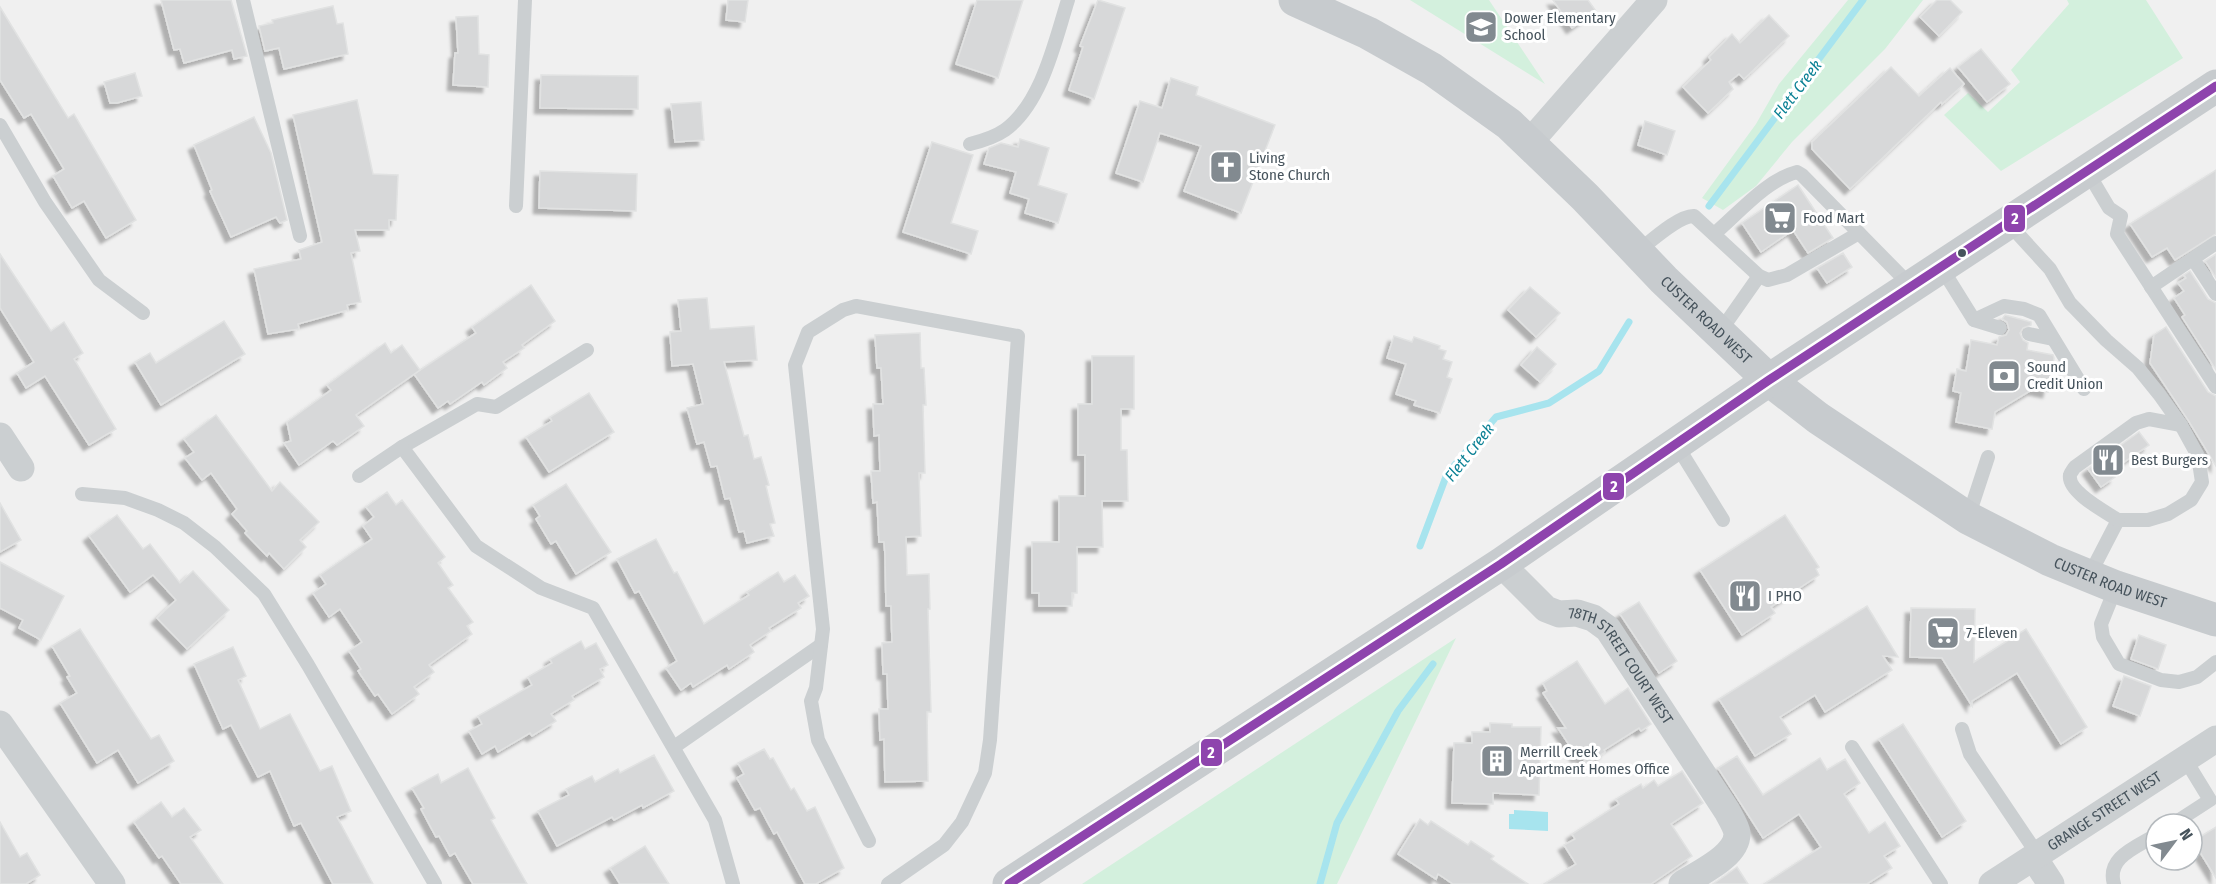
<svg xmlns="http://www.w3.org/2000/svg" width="2216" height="884" font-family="'Fira Sans Condensed',sans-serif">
<defs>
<filter id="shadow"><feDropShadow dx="-5.5" dy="5.5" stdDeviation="1.5" flood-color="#0004"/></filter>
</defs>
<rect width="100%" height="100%" fill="#f0f0f0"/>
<g fill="#d3f0dd">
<polygon points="1410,0 1489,0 1545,84"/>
<polygon points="1848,0 1923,0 1885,49 1792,142 1756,186 1723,210 1702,198 1756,124 1779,84"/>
<polygon points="2067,0 2146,0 2183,58 2001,171 1944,115 1968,93 1988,112 2020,82 2011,70 2069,4"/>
<polygon points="1456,638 1337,884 1082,884"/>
</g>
<polygon fill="#a7e4ee" points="1514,810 1548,812 1548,831 1509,829 1509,814 1514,814"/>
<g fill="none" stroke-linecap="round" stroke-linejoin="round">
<g stroke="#a7e4ee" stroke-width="7">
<polyline points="1709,206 1863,0"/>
<polyline points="1420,546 1447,474 1496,417 1549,403 1599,371 1629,322"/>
<polyline points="1320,884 1337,823 1398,711 1433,664"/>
</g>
</g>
<g fill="#d7d8d9" stroke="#e1e2e2" stroke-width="1.5" filter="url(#shadow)">
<polygon points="161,0 231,0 247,56 234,59 232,50 184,63 180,49 174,50"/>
<polygon points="728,0 748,0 745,22 726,20"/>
<polygon points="977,0 1023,0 998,78 956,64"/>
<polygon points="1098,0 1125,8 1094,99 1069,90 1083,47 1080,46"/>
<polygon points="1553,0 1588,0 1596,11 1572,28"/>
<polygon points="1937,0 1950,0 1962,12 1939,36 1920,17"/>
<polygon points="333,6 337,24 343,23 348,54 284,69 279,48 265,51 259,26 273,23 272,20"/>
<polygon points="0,7 68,118 74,114 136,220 106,238 84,201 72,208 53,176 64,169 31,114 24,118 0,80"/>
<polygon points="1769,15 1789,36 1744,79 1739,74 1729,82 1733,89 1708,113 1683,87 1711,60 1709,57 1732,34 1740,43"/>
<polygon points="478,16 479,54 489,55 488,87 453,85 455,53 458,53 456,17"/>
<polygon points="1981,49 2010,84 1987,102 1958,67"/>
<polygon points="1891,67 1919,96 1950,68 1964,84 1942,104 1941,102 1850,189 1812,149 1812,142"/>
<polygon points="135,73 142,96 117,103 110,103 104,82"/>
<polygon points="541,75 638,76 638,109 540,108"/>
<polygon points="1171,78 1198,87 1196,95 1275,125 1241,213 1184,191 1201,146 1160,133 1143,182 1116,173 1140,101 1162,108"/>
<polygon points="357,100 373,174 398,175 396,220 389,220 389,230 355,230 360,251 351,253 361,302 347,305 348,310 298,324 299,329 268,334 254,269 301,259 299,250 322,242 293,115"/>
<polygon points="701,102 704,140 675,142 671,104"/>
<polygon points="254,117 271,153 287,220 280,223 276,217 231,237 210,191 212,190 194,145"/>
<polygon points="1645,121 1675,131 1667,155 1638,145"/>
<polygon points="1020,139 1049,148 1038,185 1067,194 1058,223 1025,213 1029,199 1010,193 1016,172 984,164 989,148 1001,143 1018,147"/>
<polygon points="932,142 973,155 951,223 978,231 971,254 903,232"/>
<polygon points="2216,170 2216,234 2175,260 2167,248 2152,257 2130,224"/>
<polygon points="540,171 637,174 636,211 539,208"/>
<polygon points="1798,185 1833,238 1808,253 1793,230 1761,252 1742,223"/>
<polygon points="1843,253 1852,267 1827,283 1817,268"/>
<polygon points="0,254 51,331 64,322 83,353 74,359 116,429 89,445 45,376 26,388 17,373 34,362 0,308"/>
<polygon points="2216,254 2216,278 2205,261"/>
<polygon points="2190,271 2208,299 2216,303 2216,370 2182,317 2185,315 2174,298 2184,291 2178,283 2186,278 2184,275"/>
<polygon points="531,285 555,321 522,345 524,348 503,362 507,368 484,385 482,382 450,404 448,401 438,408 414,374 476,333 472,327"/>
<polygon points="1530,287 1560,313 1536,337 1508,310"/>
<polygon points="707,298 710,329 754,326 757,360 724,362 744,436 748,435 754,459 761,457 769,485 766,486 775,523 770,524 774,536 747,543 744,531 739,532 730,498 725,499 717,466 711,467 704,442 697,444 687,408 703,404 693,364 672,366 670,332 681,331 678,300"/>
<polygon points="2005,315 2031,322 2031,325 2023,328 2020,333 2023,340 2028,343 2027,350 2053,355 2054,358 2048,392 2033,389 1995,412 1992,429 1956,422 1961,393 1953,391 1957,369 1966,371 1971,340 1997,345 1999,337 2006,335 2009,330 2007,322 2002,319"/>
<polygon points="224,321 245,354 161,405 135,362 150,353 156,363"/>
<polygon points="2166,327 2208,392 2216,396 2216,466 2188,420 2150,363 2154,335"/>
<polygon points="920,333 921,368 924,368 926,405 923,405 925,473 919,473 921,536 906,537 907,575 929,574 930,609 928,609 931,712 927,712 928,781 885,782 884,739 880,740 879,709 888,709 887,674 883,674 882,643 892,642 891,606 886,606 885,555 884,542 879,542 877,502 873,503 871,471 880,471 879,435 874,436 873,404 883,404 881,368 877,368 875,335"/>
<polygon points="1394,336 1412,342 1414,337 1440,346 1439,349 1446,351 1443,359 1452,362 1447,377 1452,379 1440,413 1414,405 1416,401 1396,394 1406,364 1387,358"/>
<polygon points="385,343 391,353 402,345 420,370 356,415 364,426 337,445 333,441 299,465 284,443 291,441 287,422 331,390 327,385"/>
<polygon points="1537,347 1556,364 1540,382 1521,365"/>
<polygon points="1092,356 1134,356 1134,409 1121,409 1121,450 1127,450 1128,501 1102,501 1103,547 1077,547 1077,593 1072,593 1072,606 1039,606 1039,593 1032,593 1032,542 1059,542 1059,496 1085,496 1085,455 1078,455 1078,404 1092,404"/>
<polygon points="589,393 614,432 549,472 526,437 552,421 550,417"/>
<polygon points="216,415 272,491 280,482 319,522 300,540 306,547 284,569 269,553 267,556 245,533 247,531 232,514 237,509 211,473 202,480 185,458 194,452 184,439"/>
<polygon points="2139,432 2149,445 2111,471 2115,477 2101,487 2088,469"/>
<polygon points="566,484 611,552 576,574 556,541 551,544 536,519 540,516 533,505"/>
<polygon points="387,492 396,505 402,500 445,557 438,563 453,585 448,588 473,622 467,626 472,634 429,665 434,672 414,687 419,694 392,714 378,694 375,696 358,671 361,669 349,651 362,642 340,609 329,617 313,593 326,584 320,575 372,539 363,526 374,517 366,507"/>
<polygon points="0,503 21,540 0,552"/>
<polygon points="117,515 143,549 150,544 180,583 193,571 229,610 187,649 157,618 176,600 153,575 130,592 89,536"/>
<polygon points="1785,515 1819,567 1816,569 1819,575 1771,607 1775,613 1742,635 1700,570"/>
<polygon points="656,539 674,573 677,572 704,624 749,595 747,592 778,572 784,582 795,575 809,596 798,603 801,608 769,628 771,631 750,645 754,652 729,669 727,665 693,687 691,683 681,690 666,668 677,661 639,591 635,593 617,559"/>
<polygon points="0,562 64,596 41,640 19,628 23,620 0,608"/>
<polygon points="1639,602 1677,661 1659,673 1620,614"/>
<polygon points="1867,606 1898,657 1883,656 1892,670 1825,712 1815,695 1780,717 1791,734 1755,756 1719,699"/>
<polygon points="1911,608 1975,609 1974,662 2026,629 2087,727 2061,744 2017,673 1972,701 1972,706 1942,658 1910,657"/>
<polygon points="80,629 151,739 159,735 174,761 138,783 118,750 97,763 60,703 77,693 67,677 70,676 52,646"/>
<polygon points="2139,635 2166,645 2158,669 2131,659"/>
<polygon points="581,641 585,649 596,643 608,665 600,669 604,677 572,696 574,700 551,714 556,721 532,736 530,733 498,752 495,746 482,754 469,731 482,724 478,716 532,685 528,677 552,663 550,659"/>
<polygon points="233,647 246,676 238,680 260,729 290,714 320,771 332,766 351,811 337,817 373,884 333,884 301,823 294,826 270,771 258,777 231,725 223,729 194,664"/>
<polygon points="1577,661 1605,704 1628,688 1651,724 1641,731 1639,728 1604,750 1605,752 1587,764 1581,755 1577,757 1558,728 1566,728 1543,693 1547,691 1543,683"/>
<polygon points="2124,676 2151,686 2140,716 2113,706"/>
<polygon points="1490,723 1512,724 1512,727 1541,727 1539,795 1493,793 1493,804 1452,803 1454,743 1472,743 1472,732 1490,732"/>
<polygon points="1903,724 1966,821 1942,837 1879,739"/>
<polygon points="764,749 770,759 773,758 791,790 794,788 807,811 815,807 844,868 816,884 805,884 777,832 774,834 760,808 755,810 737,778 744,774 738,763"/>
<polygon points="654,755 674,791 643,808 642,805 614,820 612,817 557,846 538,811 569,795 566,789 592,776 595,782 618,769 620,773"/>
<polygon points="1737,756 1763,795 1820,758 1827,770 1845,759 1860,783 1844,794 1869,833 1885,822 1900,846 1884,856 1892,868 1867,884 1764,884 1821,847 1799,814 1763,838 1718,768"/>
<polygon points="468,768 495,818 491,820 527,884 473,884 455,853 450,856 439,836 436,837 421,809 424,808 412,788 438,774 441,783"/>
<polygon points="1682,771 1703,803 1671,824 1692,856 1651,884 1544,884 1576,864 1564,845 1575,839 1572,834 1619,804 1616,799 1641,784 1643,788 1654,780 1658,786"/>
<polygon points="161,802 172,817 184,808 201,830 190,837 223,884 181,884 162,856 159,858 134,822"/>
<polygon points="1420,819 1428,825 1431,821 1468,845 1471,841 1494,856 1491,859 1498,864 1528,884 1453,884 1438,874 1436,879 1398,854"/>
<polygon points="0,822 20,857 27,853 40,875 26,884 0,884"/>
<polygon points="2216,827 2216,878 2193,841"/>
<polygon points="645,846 669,884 620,884 610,868"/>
<polygon points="1737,867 1748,884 1713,884 1726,875"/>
</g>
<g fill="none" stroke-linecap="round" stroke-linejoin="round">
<g stroke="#cbcfd1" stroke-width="14">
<polyline points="243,0 300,236"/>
<polyline points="0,125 45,202 99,280 143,313"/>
<path d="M970 144C982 141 995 137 1005 130 1042 103 1055 41 1068 0"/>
<polyline points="2087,171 2109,208 2121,216 2117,234 2216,387"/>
<polyline points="516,206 525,0"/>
<polyline points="2008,223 2050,269 2070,303 2106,340 2138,368 2159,394 2181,425 2198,456 2202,482 2191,500 2168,514 2148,520 2118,520 2089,576"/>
<path d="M1714 234C1738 214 1766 180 1797 172L1802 175 1911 286"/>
<path d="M1637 252C1650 242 1679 215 1694 216L1759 276 1768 280 1787 275 1859 233"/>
<polyline points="2193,259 2216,294"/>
<polyline points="1941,267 1974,320 2000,328"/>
<polyline points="2151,287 2216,243"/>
<polyline points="1974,320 2004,306 2024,309 2039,315 2084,389"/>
<polyline points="1719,333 1759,276"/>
<polyline points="2029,334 2053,339"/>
<polyline points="587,350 496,407 477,404 402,447 476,546 541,588 593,608 715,820 733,884"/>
<polyline points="1676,444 1723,520"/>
<polyline points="359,476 402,447"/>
<polyline points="82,494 125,498 158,510 184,523 215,547 264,594 308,665 435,884"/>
<polyline points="1968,518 1988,457"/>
<path d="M2118 520C2106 512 2067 492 2070 475 2070 474 2074 468 2075 467L2136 423 2149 419 2181 425"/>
<polyline points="2116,587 2101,624 2103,637 2119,664 2161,680 2179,682 2197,677 2216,662"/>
<polyline points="1962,729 1970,754 2038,855"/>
<polyline points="674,747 821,645"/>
<polyline points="1852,747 1941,884"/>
<polyline points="2173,824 2210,800 2185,759"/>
<polyline points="869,841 818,740 811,701 816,688 823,629 795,365 808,332 843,310 856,306 1018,336 990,740 985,773 962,822 944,845 888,884"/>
<path d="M2114 884C2106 857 2137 847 2156 835"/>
</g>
<g stroke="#cbcfd1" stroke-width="27">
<polyline points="1529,143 1654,0"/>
<polyline points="0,436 21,468"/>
<path id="s1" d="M1501 564 1546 609 1559 614 1577 613 1593 618 1608 629 1727 811C1730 817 1736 826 1737 833 1738 856 1699 873 1682 884"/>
<polyline points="0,724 112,884"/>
<polyline points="2034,858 2051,884"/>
<path id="s2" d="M1992 884 2216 739"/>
</g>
<g stroke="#c7cbce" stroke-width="33">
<path id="s3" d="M1295 0 1368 33 1432 69 1509 124 1585 197 1664 280 1769 380 1818 418 1968 518 2050 560 2089 576 2116 587 2216 620"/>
<polyline points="1009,884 1501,564 1769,380 2216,86"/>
</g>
<g stroke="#fff" stroke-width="14">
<polyline id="bus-1" points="1009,884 1501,564 1769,380 2216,86"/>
</g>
<use href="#bus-1" stroke="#8e44ad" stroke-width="9"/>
</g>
<defs>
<g id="school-square" transform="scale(1.725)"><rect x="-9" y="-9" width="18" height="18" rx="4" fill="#828a90" stroke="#fff"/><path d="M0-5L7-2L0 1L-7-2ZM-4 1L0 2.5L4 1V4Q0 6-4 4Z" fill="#fff"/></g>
<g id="church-square" transform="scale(1.725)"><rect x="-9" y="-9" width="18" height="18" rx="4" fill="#828a90" stroke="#fff"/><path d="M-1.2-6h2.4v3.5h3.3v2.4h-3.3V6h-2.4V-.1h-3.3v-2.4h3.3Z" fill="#fff"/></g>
<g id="supermarket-square" transform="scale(1.725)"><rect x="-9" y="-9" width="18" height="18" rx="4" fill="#828a90" stroke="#fff"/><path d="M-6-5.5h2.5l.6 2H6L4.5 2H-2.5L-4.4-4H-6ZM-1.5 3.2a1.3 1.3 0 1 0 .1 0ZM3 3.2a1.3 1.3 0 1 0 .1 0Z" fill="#fff"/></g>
<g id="bank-square" transform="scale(1.725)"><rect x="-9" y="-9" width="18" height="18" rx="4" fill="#828a90" stroke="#fff"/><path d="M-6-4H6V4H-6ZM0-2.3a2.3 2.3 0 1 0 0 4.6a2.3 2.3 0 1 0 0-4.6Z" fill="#fff"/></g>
<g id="restaurant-square" transform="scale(1.725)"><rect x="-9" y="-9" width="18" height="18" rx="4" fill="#828a90" stroke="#fff"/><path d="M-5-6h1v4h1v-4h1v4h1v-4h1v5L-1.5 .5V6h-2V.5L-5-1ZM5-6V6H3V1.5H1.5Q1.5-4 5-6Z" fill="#fff"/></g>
<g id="building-square" transform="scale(1.725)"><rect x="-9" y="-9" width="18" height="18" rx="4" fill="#828a90" stroke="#fff"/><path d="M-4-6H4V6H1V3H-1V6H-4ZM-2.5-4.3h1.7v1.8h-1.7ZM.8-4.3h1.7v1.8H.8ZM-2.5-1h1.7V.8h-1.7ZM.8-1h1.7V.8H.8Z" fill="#fff"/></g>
</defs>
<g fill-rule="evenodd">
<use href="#school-square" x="1481" y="27"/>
<use href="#church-square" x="1226" y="167"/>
<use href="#supermarket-square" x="1780" y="218"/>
<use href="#bank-square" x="2004" y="376"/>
<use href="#restaurant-square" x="2108" y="460"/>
<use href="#restaurant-square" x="1745" y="596"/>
<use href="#supermarket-square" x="1943" y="633"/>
<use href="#building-square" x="1497" y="761"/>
</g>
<circle fill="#46535c" stroke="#fff" stroke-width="2" cx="1962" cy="253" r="5"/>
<g text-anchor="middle" stroke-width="6" stroke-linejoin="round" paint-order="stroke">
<g font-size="15" fill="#46535c" stroke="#fff" text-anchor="start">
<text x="1504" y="23">Dower Elementary<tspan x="1504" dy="17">School</tspan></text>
<text x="1249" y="163">Living<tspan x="1249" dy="17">Stone Church</tspan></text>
<text x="1803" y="223">Food Mart</text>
<text x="2027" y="372">Sound<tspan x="2027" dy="17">Credit Union</tspan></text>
<text x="2131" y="465">Best Burgers</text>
<text x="1768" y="601">I PHO</text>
<text x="1966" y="638">7-Eleven</text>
<text x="1520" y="757">Merrill Creek<tspan x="1520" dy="17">Apartment Homes Office</tspan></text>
</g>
<g font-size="15" fill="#46535c" stroke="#fff">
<text dy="5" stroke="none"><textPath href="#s3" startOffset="526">CUSTER ROAD WEST</textPath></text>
<text dy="5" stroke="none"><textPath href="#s3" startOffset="1012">CUSTER ROAD WEST</textPath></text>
<text dy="5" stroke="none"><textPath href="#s1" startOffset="165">78TH STREET COURT WEST</textPath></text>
<text dy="5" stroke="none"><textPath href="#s2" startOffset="134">GRANGE STREET WEST</textPath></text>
</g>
<g font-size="16" font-style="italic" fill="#0b8195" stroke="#fff">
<text transform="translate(1797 89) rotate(-53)" y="6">Flett Creek</text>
<text transform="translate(1469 452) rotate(-52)" y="6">Flett Creek</text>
</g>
</g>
<g stroke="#fff" stroke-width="2">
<rect x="2003" y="204" width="23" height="29" rx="6" fill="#8e44ad"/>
<rect x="1602" y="472" width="23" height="29" rx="6" fill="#8e44ad"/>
<rect x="1200" y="738" width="23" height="29" rx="6" fill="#8e44ad"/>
</g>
<g font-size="16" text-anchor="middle" font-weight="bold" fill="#fff">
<text x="2015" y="224">2</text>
<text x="1614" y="492">2</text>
<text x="1211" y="758">2</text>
</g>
<g transform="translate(2174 842) rotate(58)"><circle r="28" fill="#ffffff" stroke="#b5babe" stroke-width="1.5"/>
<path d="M0-4.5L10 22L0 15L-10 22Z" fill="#828a90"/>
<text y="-9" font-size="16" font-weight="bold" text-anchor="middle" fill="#46535c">N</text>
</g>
</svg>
